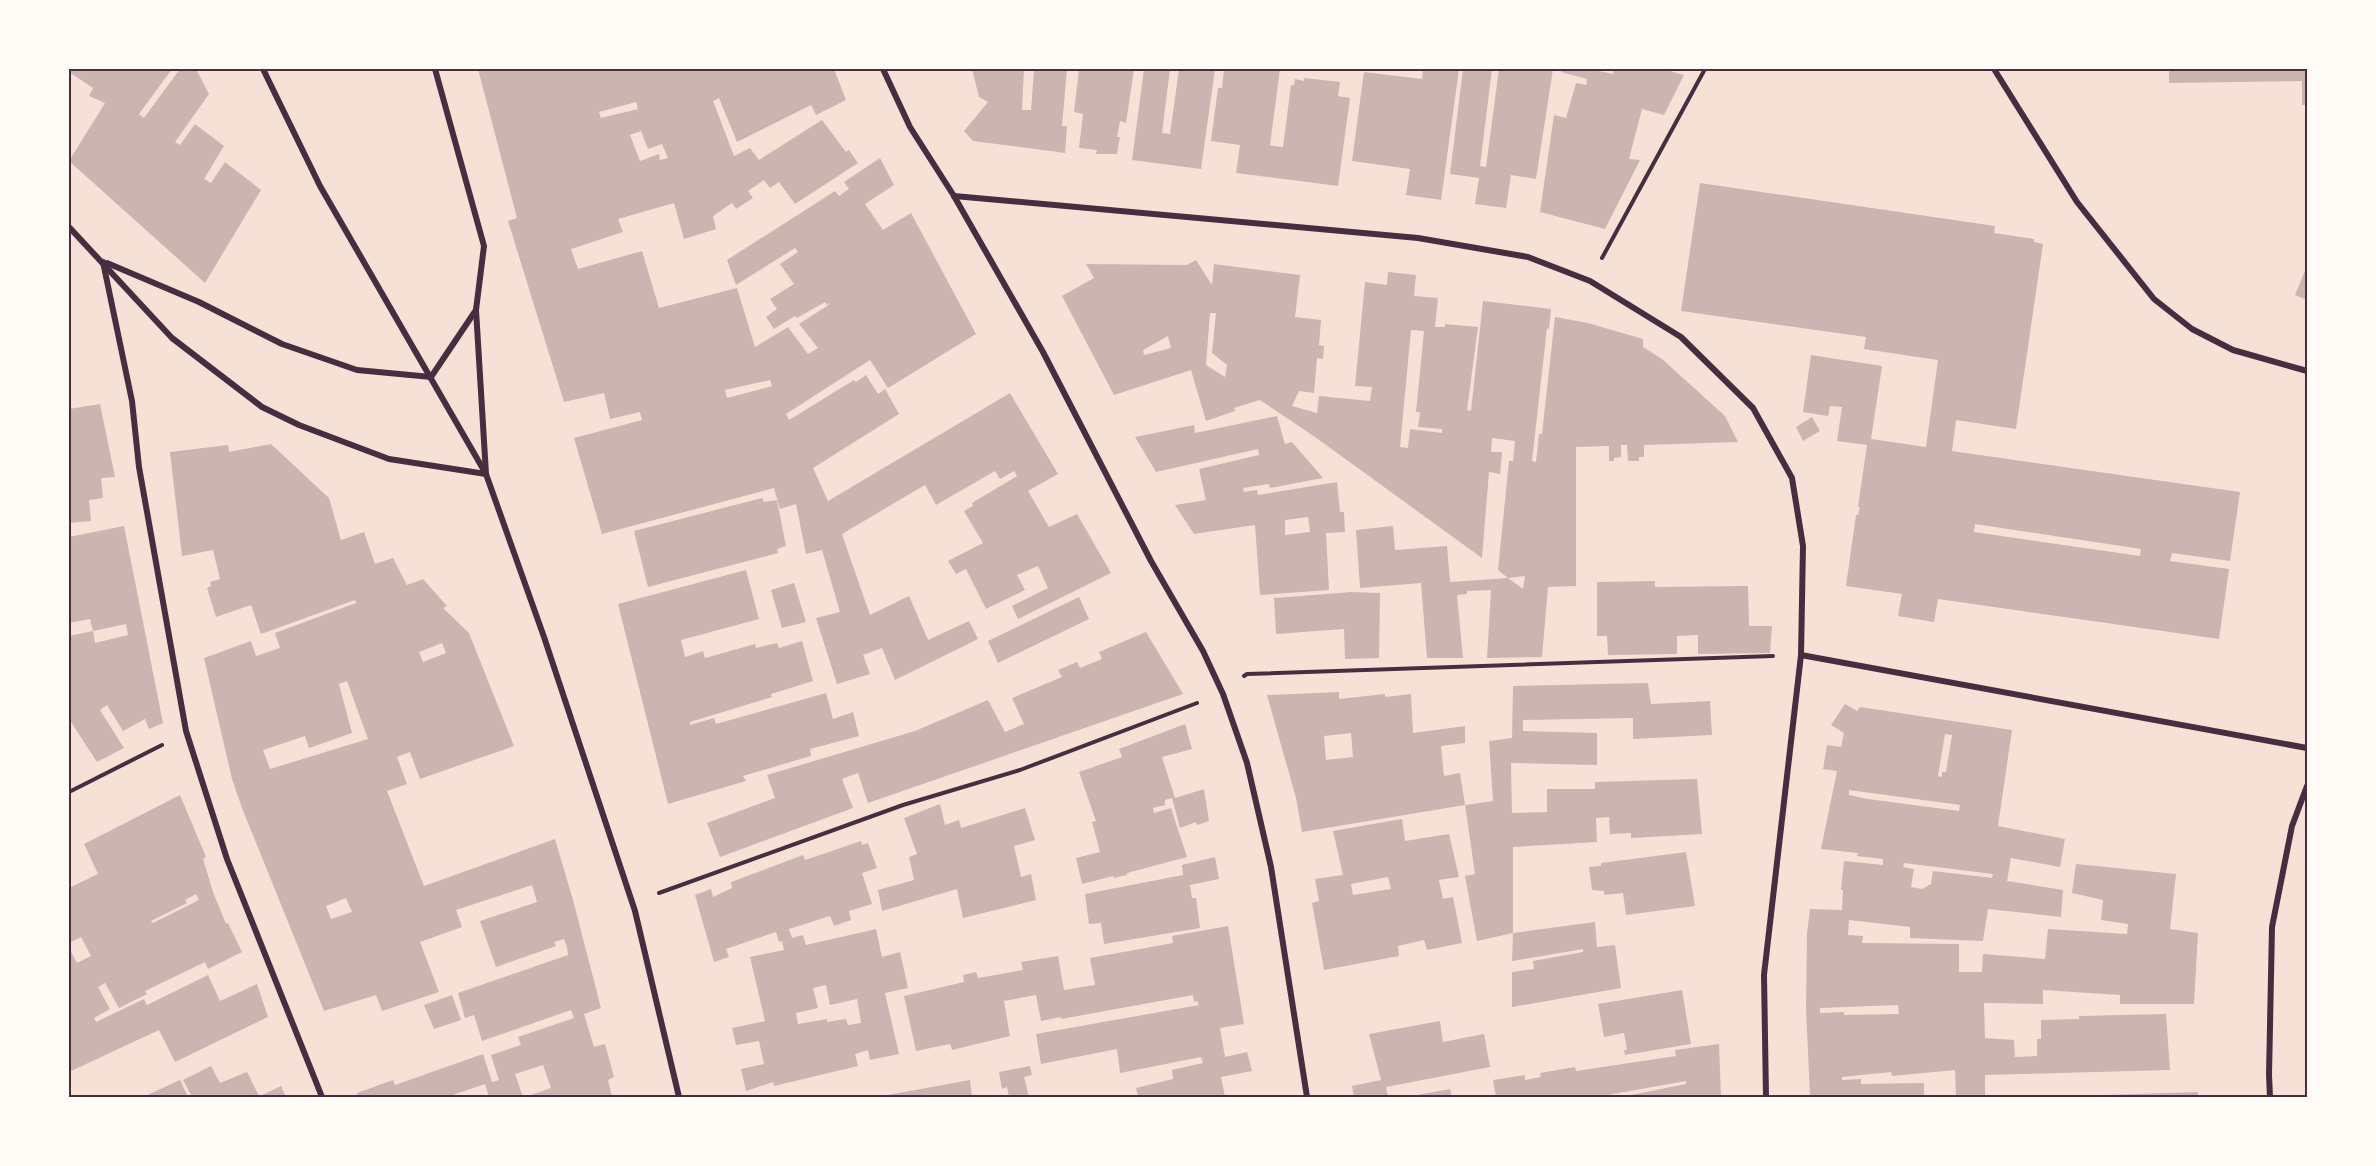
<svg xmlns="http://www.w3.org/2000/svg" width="2376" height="1166" font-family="Quicksand,sans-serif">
<rect width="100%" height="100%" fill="#f7e1d7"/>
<g fill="#ccb4b1" fill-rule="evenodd">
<polygon points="69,69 172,69 139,114 144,118 180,69 196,69 209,94 175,142 180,145 195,124 224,146 204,179 211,183 225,162 261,190 205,283 69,161 105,103 89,96 93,88 69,72"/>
<path d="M478 69H834L846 100 816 115 811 105 737 142 719 98 713 101 734 156 750 148 759 160 822 120 846 152 849 150 858 163 795 204 779 182 770 188 764 180 748 191 753 198 736 209 732 203 713 216 716 229 684 239 674 203 618 219 623 232 571 249 578 269 642 251 659 308 737 288 755 347 788 327 808 354 818 348 799 324 830 304 829 303 827 305 825 302 797 318 795 316 774 329 766 317 777 309 770 299 794 284 780 264 798 252 795 248 736 285 727 260 835 191 839 196 849 189 844 182 880 158 894 185 865 204 883 230 911 213 976 334 888 388 870 360 786 414 789 420 854 380 856 382 866 375 878 394 885 389 899 414 813 468 828 501 1010 393 1058 474 1028 491 1049 527 1077 514 1111 573 1018 619 1012 606 1048 588 1038 566 1017 575 1025 590 986 609 966 569 956 574 948 561 983 543 964 511 973 506 972 503 1017 476 1014 471 1000 479 995 471 936 505 925 485 842 534 845 543 870 615 909 596 928 640 969 621 978 639 895 680 882 648 863 655 870 674 837 684 816 618 840 612 822 550 806 554 796 504 780 509 774 488 602 534 574 438 642 420 640 412 610 419 604 393 564 402 508 221 517 218ZM636 102 638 109 601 118 599 112ZM641 131 648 149 662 144 668 158 660 160 659 154 640 161 630 135ZM770 380 772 386 727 398 725 390Z"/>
<polygon points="972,69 1024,69 1022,110 1031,110 1034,69 1067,69 1062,126 1067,126 1065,153 973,141 964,131 988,102 979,97"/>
<polygon points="1079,69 1134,69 1126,123 1120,121 1117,137 1120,137 1117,154 1096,154 1097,150 1079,148 1083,114 1074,112"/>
<polygon points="1144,69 1170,69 1162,133 1170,134 1179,69 1215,69 1201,169 1132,160"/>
<polygon points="1224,69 1280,69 1270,145 1273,146 1283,147 1291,85 1294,85 1295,79 1304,81 1304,78 1340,82 1338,96 1350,98 1338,186 1236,173 1240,145 1211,141 1218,88 1222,88"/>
<polygon points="1423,69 1459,69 1441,200 1406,195 1410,169 1352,161 1364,72 1422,79"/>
<polygon points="1463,69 1492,69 1480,166 1486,167 1499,69 1553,69 1536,179 1511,175 1506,208 1475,204 1479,178 1450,174"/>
<polygon points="1561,69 1589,69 1613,74 1614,69 1663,69 1684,75 1664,115 1642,109 1629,159 1640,160 1605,229 1540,212 1554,115 1566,118 1576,83 1586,85 1587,79 1561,72"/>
<polygon points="2169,69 2307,69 2307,105 2302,105 2302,81 2169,83"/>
<path d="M1700 183 1995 226 1994 233 2034 239V242L2043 244 2016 429 1956 420 1952 451 2240 492 2230 561 2172 553 2170 561 2229 569 2219 639 1938 599 1934 622 1898 616 1902 594 1846 586 1856 515H1858L1860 507H1858L1867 445 1837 441 1842 407 1830 406 1828 416 1803 412 1811 355 1882 366 1871 439 1926 447 1938 360 1864 349 1866 337 1681 311ZM1975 524 2141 549 2140 556 1974 532Z"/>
<path d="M1196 260 1212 285 1214 264 1300 275 1295 317 1321 320 1319 345 1324 346 1323 359 1317 358 1314 393 1299 391 1292 406 1317 413 1319 396 1370 401 1372 387 1355 386 1365 282 1387 285 1388 272 1416 275 1414 296 1438 298 1435 327H1445V324L1478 327 1467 410 1471 411 1483 301 1551 309 1549 329 1547 328 1532 461 1536 462 1539 434H1542L1555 317 1588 323 1643 339V347L1662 359 1725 416 1738 442 1644 445V457H1639V461H1628L1627 445H1621V457L1614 458V461H1609V446L1576 447V586L1548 587 1542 657 1487 658 1491 590 1467 591V594L1457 595 1463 658H1427L1421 583 1360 588 1356 530 1393 526 1395 550 1447 546 1450 582 1508 578 1523 589 1525 576 1508 578 1498 570 1509 461H1513L1515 441 1492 438 1491 452H1502L1500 474 1489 472 1482 558 1315 437 1260 400 1234 408 1235 411 1206 421 1191 370 1114 395 1062 296 1094 278 1086 264 1187 265ZM1210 313H1216L1212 353 1227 365 1225 377 1206 365ZM1411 330 1424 331 1416 412H1420L1418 427 1442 429V433L1410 429 1408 448 1400 447ZM1168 336 1171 348 1144 355 1143 350Z"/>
<polygon points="2307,266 2307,300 2295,295"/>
<polygon points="100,404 115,477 101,478 103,498 89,500 91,521 69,523 69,409"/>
<path d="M1277 416 1285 444 1292 442 1323 478 1270 488 1269 484 1243 488 1244 492 1257 490 1258 495 1337 482 1340 512H1344L1345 532 1326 533 1329 590 1260 595 1255 525 1194 534 1175 505 1206 500 1199 469 1259 455 1258 449 1156 472 1135 437 1194 425 1195 433ZM1308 517 1310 532 1285 535V520Z"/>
<polygon points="1812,417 1820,431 1803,441 1796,427"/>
<path d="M271 444 329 498 341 540 364 532 375 564 393 558 407 585 423 579 447 606 443 608 469 633 514 746 420 779 410 752 397 757 407 784 387 791 424 886 555 839 573 900 601 1008 584 1014 594 1047 605 1044 614 1077 608 1080 612 1097H525L551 1088 543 1065 515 1074 523 1097H489L485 1084 447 1097H359L357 1093 393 1080 395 1085 483 1054 492 1082 499 1080 491 1055 521 1045 518 1037 574 1018 571 1010 482 1041 474 1015 465 1018 458 993 568 955 567 947 564 939 554 942 556 946 496 967 480 921 537 902 532 885 456 910 462 927 420 942 439 992 382 1011 376 995 324 1011 242 808 232 779 204 658 251 641 256 656 280 648 275 633 356 603 355 600 261 634 251 605 216 617 207 588 211 586 210 582 220 579 213 550 182 556 170 452 228 445 229 452ZM442 643 446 653 423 662 419 652ZM347 681 368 739 270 769 263 750 305 736 309 748 352 733 339 684ZM346 898 352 912 331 919 326 906Z"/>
<polygon points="762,498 764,502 777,500 786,546 777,549 778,553 648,587 634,531"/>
<polygon points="124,526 163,723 149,729 145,719 123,731 107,705 100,710 124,748 97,762 69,719 69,636 93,631 95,643 128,635 126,624 93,631 90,619 69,623 69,537"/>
<polygon points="746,570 759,619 681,640 685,657 703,651 705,658 755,644 756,648 777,643 779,648 802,641 813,681 771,694 772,697 690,722 690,725 714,718 716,724 826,693 833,719 853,712 859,736 810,749 811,756 743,776 746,781 668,804 618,604"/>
<polygon points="1655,581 1655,587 1748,586 1749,626 1772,626 1770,653 1698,654 1698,635 1677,636 1677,654 1608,655 1607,636 1597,636 1597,582"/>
<polygon points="794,583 806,622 782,628 771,590"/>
<polygon points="1352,592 1380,593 1379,658 1345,659 1344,629 1276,634 1274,598"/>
<polygon points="1079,597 1089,619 998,663 988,641"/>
<polygon points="1146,632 1183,694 868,803 858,773 842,779 853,808 720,857 707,823 775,798 767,775 915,731 988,700 1005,732 1024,724 1012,698 1062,677 1058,670 1077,662 1080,668 1102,659 1099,652"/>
<polygon points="1648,683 1651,704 1710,701 1712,735 1633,739 1633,718 1523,720 1523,731 1597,733 1597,765 1511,763 1512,813 1547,812 1547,789 1595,789 1595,782 1697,779 1702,834 1631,838 1631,833 1610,834 1609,817 1596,818 1597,842 1513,847 1513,933 1595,922 1597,947 1615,945 1621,988 1512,1007 1512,972 1534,969 1533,961 1583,952 1583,949 1512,961 1513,933 1477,941 1465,876 1475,874 1465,805 1493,801 1489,741 1512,738 1513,686"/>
<path d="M1339 692V699L1385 694V697L1411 694 1413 733 1465 726V743L1441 746 1444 776 1460 773 1465 805 1302 832 1296 798 1267 695ZM1351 733 1353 757 1326 760 1324 736Z"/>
<path d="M1845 704 1857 711 1860 707 2012 730 1998 826 2065 839 2060 867 2011 858 2007 881 2063 890 2061 917 1988 909 1983 941 1910 938V927L1849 920 1848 935 1863 936 1862 943 1959 944V972H1982L1983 954 2045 959 2048 929 2127 934 2128 924 2101 920 2103 900 2072 893 2076 864 2176 874 2170 929 2198 933 2194 1004H2120V995L2043 990V1004L1984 1003 1985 1038 2014 1040 2015 1057 2037 1056V1039H2041V1020L2079 1019V1016L2166 1014 2170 1070 1985 1075V1097H1956L1955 1070 1892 1076 1891 1072 1842 1077V1080L1861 1079V1084L1924 1083V1097H1810L1806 1008 1807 933 1810 909 1842 910 1843 890H1841L1844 861 1883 865V859L1857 856 1858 853 1821 849 1837 771 1823 769 1827 745 1841 747 1844 733 1831 725ZM1945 734 1952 735 1946 772H1942V777L1938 776ZM1849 790 1960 805 1959 811 1868 799 1849 795ZM1904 863 1993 874 1992 878 1933 871 1931 884 1922 889 1911 887 1914 869 1903 867ZM1898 1005 1899 1014 1844 1015V1012L1820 1013V1008Z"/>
<polygon points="1185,724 1192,749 1162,757 1175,798 1204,789 1209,821 1197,825 1196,822 1180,828 1172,798 1165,800 1165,805 1153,808 1154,813 1171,808 1187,857 1127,873 1127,875 1114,878 1113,876 1082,884 1076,858 1100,852 1092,822 1096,821 1079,772 1122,757 1119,749"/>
<path d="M180 795 206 857 203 859 213 892 226 924 228 923 242 952 208 969 205 962 145 991 147 994 119 1008 105 983 98 987 110 1009 94 1018 96 1022 144 999 147 1005 208 975 220 1001 257 984 268 1017 175 1062 159 1030 69 1072V948L77 963 91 956 81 937 69 943V888L98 874 84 844ZM196 894 199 900 153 923 151 921 187 903 185 900Z"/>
<polygon points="940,804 945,825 959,820 961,828 1025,808 1035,840 1014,846 1021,877 1031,874 1036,900 963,918 957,889 882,911 878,890 914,880 909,857 917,854 904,818"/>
<path d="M1402 819 1405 841 1449 834 1459 877 1439 880 1443 899 1453 897 1462 943 1427 950 1424 940 1398 946 1399 956 1324 970 1312 903 1319 901 1315 879 1343 875 1333 831ZM1388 877 1391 889 1353 895 1351 884Z"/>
<path d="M861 841 862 845 868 843 877 868 862 873 872 904 849 911 851 920 834 926 830 916 789 929 792 938 803 935 806 945 876 929 882 957 900 952 908 988 885 993 899 1054 870 1060 868 1050 855 1054 858 1066 774 1086 773 1082 746 1091 741 1069 764 1064 759 1041 736 1045 732 1028 765 1021 750 957 784 950 782 941 779 942 776 932 726 949 729 957 714 962 695 895 711 889 713 897 732 888 731 882 803 855 805 860ZM826 985 830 1005 857 999 861 1023 848 1025 846 1019 827 1022V1019L798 1024 796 1013 818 1008 813 988Z"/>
<polygon points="1686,852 1695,906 1626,915 1623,893 1604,895 1604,891 1592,890 1589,867 1601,866 1601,863"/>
<polygon points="1215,857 1219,879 1190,885 1192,898 1196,898 1200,928 1104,944 1101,923 1089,924 1085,894 1183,875 1182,865"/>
<polygon points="1228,926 1244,1024 1220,1028 1225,1057 1247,1052 1252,1071 1221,1077 1225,1097 1138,1097 1136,1088 1173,1079 1172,1070 1203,1063 1201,1057 1120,1073 1117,1049 1041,1064 1036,1034 1199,1005 1197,1001 1194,1002 1193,995 1061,1019 1061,1017 1041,1021 1036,995 1004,1001 1010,1036 952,1050 950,1044 916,1051 904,996 964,982 963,975 976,972 978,978 1023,970 1021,962 1058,956 1064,990 1095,985 1090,958 1173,943 1172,936"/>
<polygon points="1682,990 1691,1044 1625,1055 1624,1050 1627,1050 1624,1033 1604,1037 1598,1004"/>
<polygon points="452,995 461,1020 434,1029 424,1005"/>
<polygon points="1440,1021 1443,1042 1484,1034 1490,1067 1386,1087 1388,1097 1354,1097 1352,1086 1381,1080 1369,1034"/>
<polygon points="1719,1044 1721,1097 1621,1097 1686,1084 1686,1081 1596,1097 1496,1097 1493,1080 1525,1075 1525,1080 1541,1077 1540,1073 1575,1067 1576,1071 1676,1056 1675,1050"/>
<polygon points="211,1066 220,1083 247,1072 259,1096 189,1097 191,1095 183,1080"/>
<polygon points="1030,1066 1032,1075 1024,1077 1029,1097 1009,1097 1007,1087 1002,1089 999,1072"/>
<polygon points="180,1080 188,1097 143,1097"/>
<polygon points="970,1080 972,1097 882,1097 882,1096"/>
<polygon points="281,1086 286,1097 258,1097"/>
<polygon points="1450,1089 1452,1097 1412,1097 1412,1096"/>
<polygon points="2198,1092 2198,1097 2106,1097 2106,1095"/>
</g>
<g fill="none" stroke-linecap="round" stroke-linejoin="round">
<g stroke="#4a2c40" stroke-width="4">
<polyline points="1602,258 1705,69"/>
<polyline points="1244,676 1247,674 1773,656"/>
<polyline points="69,792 162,745"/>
<polyline points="659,893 903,805 1020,770 1197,703"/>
</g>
<g stroke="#4a2c40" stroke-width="6">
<polyline points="263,69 320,186 486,474 544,637 635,911 679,1097"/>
<polyline points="883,69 910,127 954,196 1043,352 1151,561 1203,651 1223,694 1247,763 1271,867 1307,1097"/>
<polyline points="1994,69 2077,202 2154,299 2192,329 2233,350 2307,371"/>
<polyline points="954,196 1418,238 1528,257 1590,281 1681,337 1753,408 1792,478 1803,546 1801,655 1764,975 1766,1097"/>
<polyline points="69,227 172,338 262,407 299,425 389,459 486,474 476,310 484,246 435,69"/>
<polyline points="103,262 132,401 139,467 186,731 227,859 322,1097"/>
<polyline points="107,263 199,302 282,344 357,370 431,377 476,310"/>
<polyline points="1801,655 2307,748"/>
<polyline points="2270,1097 2269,1075 2272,927 2292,826 2307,786"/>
</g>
</g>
<rect width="2376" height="1166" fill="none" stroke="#fffaf5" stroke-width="141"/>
<rect x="70" y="70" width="2236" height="1026" fill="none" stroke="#4a2c40" stroke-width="2"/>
</svg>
